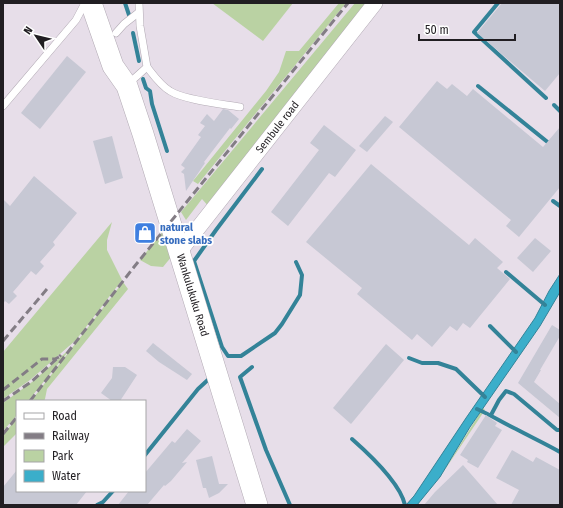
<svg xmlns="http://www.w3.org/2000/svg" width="563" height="508" font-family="'Fira Sans Condensed',sans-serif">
<rect width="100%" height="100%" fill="#e7dee9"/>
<g fill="#bad2a3">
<polygon points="212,3 293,3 263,41"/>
<polygon points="339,3 346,3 198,184 193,181 266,91 279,72 286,51 299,51"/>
<polygon points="355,3 368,3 210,208 202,199 186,220 181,212"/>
<polygon points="175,216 172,256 163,267 151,266 140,260"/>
<polygon points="112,222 107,240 107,250 122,280 76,340 30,380 3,399 3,352"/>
<polygon points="123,282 128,289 47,389 45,399 44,401 31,401"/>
<polygon points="72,347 28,401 17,401 17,415 3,431 3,403 32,382"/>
<polygon points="483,408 485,410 440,477"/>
<polygon points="17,418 17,433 3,447 3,435"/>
</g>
<polygon fill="#3baeca" stroke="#338398" points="560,274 560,292 540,326 470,427 440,477 417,505 406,505 414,496 466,418 535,318 549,291"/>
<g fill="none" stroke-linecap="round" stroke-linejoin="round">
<g stroke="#338398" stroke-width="4">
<polyline points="125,3 129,15"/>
<polyline points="498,3 474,32 546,98"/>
<polyline points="133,33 139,61"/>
<polyline points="143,79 146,88 150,91 152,104 167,151"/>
<polyline points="478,86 550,144"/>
<polyline points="554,105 560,111"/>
<polyline points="262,169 216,230 194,261 222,347 228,356 241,356 275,333 282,324 300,295 302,275 296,262"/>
<polyline points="553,201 560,206"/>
<polyline points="506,272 545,305"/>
<polyline points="490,326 516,352"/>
<polyline points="409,358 422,363 438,363 456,369 485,397"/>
<polyline points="252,367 240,377 266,450 290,505"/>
<path d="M477 409C491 415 503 423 516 429 531 437 546 444 560 452"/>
<polyline points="491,415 499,400 506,391 514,394 557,430 560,430"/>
<path d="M352 439C369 454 400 483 405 505"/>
<polyline points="145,455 198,389 211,377"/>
<polyline points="97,505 103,502 113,491"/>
</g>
</g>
<g fill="#c7c8d4">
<polygon points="502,3 560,3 560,73 545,91 477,33"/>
<polygon points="67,56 86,72 40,129 21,113"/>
<polygon points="437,81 447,89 452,84 467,96 473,89 543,147 560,127 560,187 519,237 506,226 511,220 399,127"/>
<polygon points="223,109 228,110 239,119 231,129 230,128 204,162 205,163 186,191 184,174 181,172 185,168 181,165 201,137 198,135 205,126 200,123 207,114 214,121"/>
<polygon points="385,116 393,122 367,152 359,146"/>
<polygon points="324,125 356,150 335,177 329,173 288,226 271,212 319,150 310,143"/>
<polygon points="112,136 123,178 105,184 93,141"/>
<polygon points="371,164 469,245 475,238 503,262 497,268 510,279 470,328 463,323 457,331 450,326 432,347 417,334 412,340 357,294 362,288 306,242"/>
<polygon points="34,176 77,213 53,242 55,245 40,262 44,266 36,275 31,271 13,292 17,296 9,304 5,301 3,304 3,199 10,206"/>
<polygon points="535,238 551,251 533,272 517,258"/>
<polygon points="552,325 560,330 560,336 540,370 541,370 534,382 560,404 560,418 518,383"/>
<polygon points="153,343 192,374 187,380 159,362 146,351"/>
<polygon points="386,344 404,360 351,424 333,408"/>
<polygon points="113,367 125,367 137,375 120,401 112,401 101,393 112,378"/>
<polygon points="486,415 497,423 495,426 502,430 478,468 467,462 468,460 460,455"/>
<polygon points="187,429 201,441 182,463 187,462 171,481 165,486 164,485 147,505 118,505 129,491 145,491 145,473 172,441 175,443"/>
<polygon points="512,450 533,462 536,457 560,470 560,505 511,505 519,490 496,478"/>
<polygon points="212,456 219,484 228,484 219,493 209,498 206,488 203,488 196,460"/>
<polygon points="463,465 498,505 424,505 435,492"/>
<polygon points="17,470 17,491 87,491 76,505 3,505 3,487"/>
</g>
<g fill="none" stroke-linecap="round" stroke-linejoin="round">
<g stroke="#b2aab4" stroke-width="8">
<g id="lane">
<polyline points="116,33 124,24 138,13"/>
<path d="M147 67C154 76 161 86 170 91 184 100 222 104 240 107"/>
<polyline points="127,85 147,67 140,26 139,3"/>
<polyline points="3,106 76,20 85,3"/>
</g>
</g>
<g stroke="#b2aab4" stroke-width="16">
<polyline id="street" points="180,251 375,3"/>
</g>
<g stroke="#b2aab4" stroke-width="22">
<polyline id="secondary" points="91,3 113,66 127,86 143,134 257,505"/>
</g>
<use href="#lane" stroke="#fff" stroke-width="7"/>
<use href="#street" stroke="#fff" stroke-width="15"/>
<use href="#secondary" stroke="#fff" stroke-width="21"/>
<g stroke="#837d85" stroke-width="3" stroke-dasharray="8 4" stroke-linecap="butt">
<polyline points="3,341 47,289"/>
<polyline points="3,390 42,359 55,359 59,357"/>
<polyline points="3,401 31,382 61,355"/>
<polyline points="30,401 134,267 348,3"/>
<polyline points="3,434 17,417"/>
</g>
</g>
<defs>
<g id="shop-square" transform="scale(1.15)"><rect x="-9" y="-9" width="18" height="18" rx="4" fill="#3f7fe0" stroke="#fff"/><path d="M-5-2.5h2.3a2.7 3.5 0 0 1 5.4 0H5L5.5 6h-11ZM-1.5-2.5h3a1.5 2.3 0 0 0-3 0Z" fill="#fff"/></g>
</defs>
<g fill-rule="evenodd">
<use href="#shop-square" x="145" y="233"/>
</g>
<g text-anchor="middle" stroke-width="3.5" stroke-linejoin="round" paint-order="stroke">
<g font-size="11" fill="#211e22" stroke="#fff">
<text transform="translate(277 127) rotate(-52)" y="4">Sembule road</text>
<text transform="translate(193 295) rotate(73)" y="4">Wankulukuku Road</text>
</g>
<g font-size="11" font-weight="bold" fill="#366cbe" stroke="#fff" text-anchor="start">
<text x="160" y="231">natural<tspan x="160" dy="13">stone slabs</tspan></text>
</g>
</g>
<rect width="563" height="508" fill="none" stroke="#211e22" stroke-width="8"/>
<rect x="16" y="400" width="130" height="92" fill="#ffffff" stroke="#a6a5a7"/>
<rect x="24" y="413" width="20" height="6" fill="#ffffff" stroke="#a6a5a7"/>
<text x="52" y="420" font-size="12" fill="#211e22">Road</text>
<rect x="24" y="433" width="20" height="6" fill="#837d85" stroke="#a6a5a7"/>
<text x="52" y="440" font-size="12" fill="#211e22">Railway</text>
<rect x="24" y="450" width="20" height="12" fill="#bad2a3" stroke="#a6a5a7"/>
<text x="52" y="460" font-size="12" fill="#211e22">Park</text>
<rect x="24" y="470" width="20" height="12" fill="#3baeca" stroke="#a6a5a7"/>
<text x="52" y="480" font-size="12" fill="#211e22">Water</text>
<g transform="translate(36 36) rotate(305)" stroke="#ffffff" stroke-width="3" paint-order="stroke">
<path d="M0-3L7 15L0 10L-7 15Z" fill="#211e22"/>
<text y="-6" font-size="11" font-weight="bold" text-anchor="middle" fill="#211e22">N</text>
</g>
<path d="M419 34v6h96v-6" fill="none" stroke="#211e22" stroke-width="2"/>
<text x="425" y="34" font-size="12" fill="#211e22" stroke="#ffffff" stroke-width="3" paint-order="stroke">50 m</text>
</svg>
